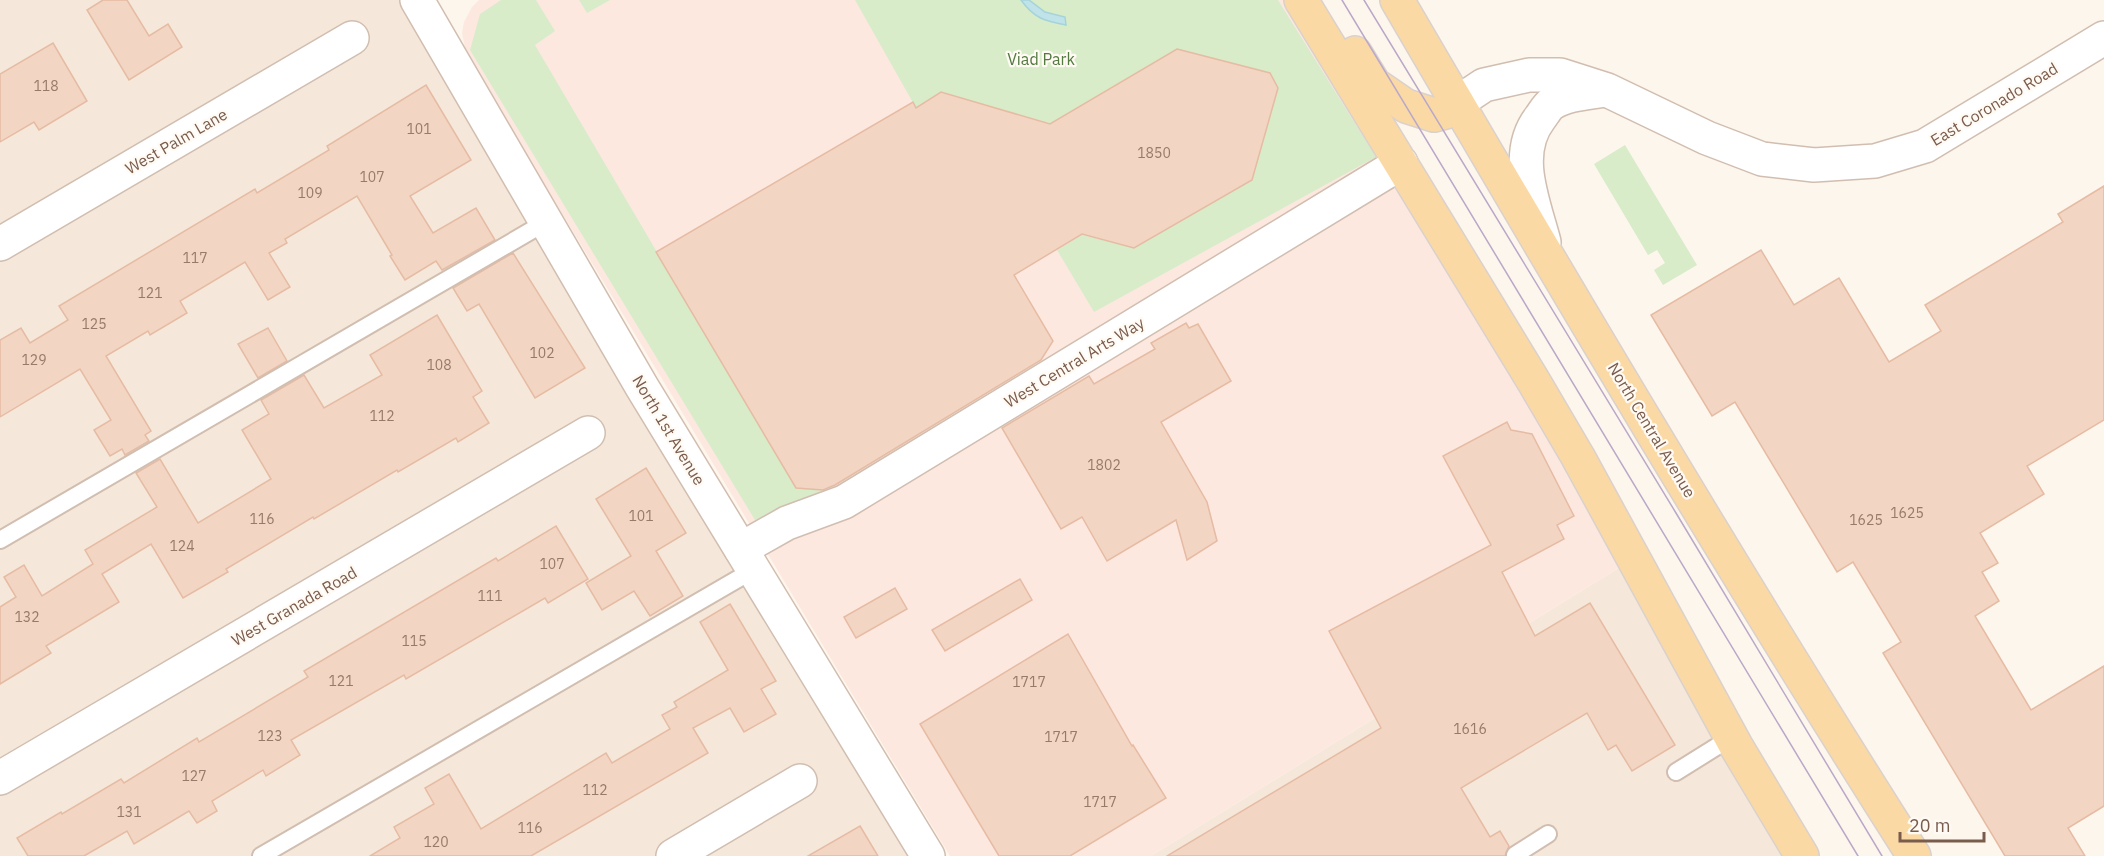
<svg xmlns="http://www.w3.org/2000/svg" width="2104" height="856" font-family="'IBM Plex Sans',sans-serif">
<rect width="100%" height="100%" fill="#fdf6ec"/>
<g fill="#f5e8da">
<polygon points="0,0 438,0 423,9 928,856 0,856"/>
<polygon points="1622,566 1786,856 1151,856"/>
</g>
<polygon fill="#fde8e0" points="479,0 1285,0 1573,472 1622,566 1151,856 950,856 470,61 465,48 462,33 464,22 472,7"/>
<g fill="#d8ecc9">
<polygon points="501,0 536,0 555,31 535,45 796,488 827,490 755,520 470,50 480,14"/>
<polygon points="579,0 610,0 587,13"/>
<polygon points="855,0 1278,0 1376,157 1094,312 1057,250 1082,235 1134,247 1177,49 1056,120 1055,125 941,92 916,108"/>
<polygon points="1625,145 1697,265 1663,285 1654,270 1665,263 1657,250 1648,255 1594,164"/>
</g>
<path fill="#bfe3e8" stroke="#a5d3da" stroke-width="1.5" d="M1021 0H1029L1045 12 1065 17 1066 25C1044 21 1034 18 1021 0Z"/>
<g fill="#f3d5c3" stroke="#e6bba3" stroke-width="1.5">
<polygon points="103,0 127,0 149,36 168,24 182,47 129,80 87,10"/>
<polygon points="53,43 87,101 39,130 34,122 0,142 0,74"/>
<polygon points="1177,49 1270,73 1278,88 1252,180 1134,248 1082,234 1014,275 1053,341 1041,360 835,485 823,490 796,488 656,252 913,102 916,108 941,92 1050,124"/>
<polygon points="426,85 471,160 410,196 433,233 476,208 495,240 442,270 436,261 405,280 390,256 392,255 357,196 285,239 287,243 269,253 290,287 268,300 245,262 180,301 187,313 150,335 148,331 106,356 151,431 145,435 149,441 125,455 122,449 110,456 94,430 111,420 80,369 0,417 0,340 21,328 30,343 68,320 59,306 255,189 257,193 329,150 327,146"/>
<polygon points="2104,186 2104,420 2027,466 2044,494 1980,533 1998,563 1982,572 1999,601 1975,616 2031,710 2104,666 2104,806 2068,828 2085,856 2005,856 1883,653 1901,642 1853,562 1837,572 1735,402 1712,416 1651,315 1761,250 1794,305 1839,278 1889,362 1941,331 1925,305 2063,222 2058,214"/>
<polygon points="513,253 585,368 535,398 479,304 467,311 453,288"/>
<polygon points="437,315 482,391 473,397 489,423 458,442 456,438 398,472 397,470 314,519 313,517 226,569 228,572 183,598 151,544 102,574 119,602 46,646 51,653 0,684 0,607 16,597 4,577 24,565 42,596 93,564 85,550 157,507 136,473 160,459 198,523 271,479 242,430 269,414 261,400 304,375 324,408 382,375 370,355"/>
<polygon points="1186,323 1189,328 1198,324 1231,381 1161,422 1207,502 1217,541 1187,560 1176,520 1107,561 1082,517 1061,529 1002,428 1089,376 1094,384 1155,349 1151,343"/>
<polygon points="268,328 287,361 258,378 238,344"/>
<polygon points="1507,422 1511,430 1532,434 1574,516 1557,525 1564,539 1502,572 1535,636 1590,603 1675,745 1632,771 1616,745 1608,750 1587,713 1461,788 1490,837 1500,831 1509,846 1505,856 1167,856 1381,728 1329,631 1491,545 1443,456"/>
<polygon points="646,468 686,533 656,551 683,596 650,616 634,591 602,610 586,583 631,556 596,499"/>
<polygon points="556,526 588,579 548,603 545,598 406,679 404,675 291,740 300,755 266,776 263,770 212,801 217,811 197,823 189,811 134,844 127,831 84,856 28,856 17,838 61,812 62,814 121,779 124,783 197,738 199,742 308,677 304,671 496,558 498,561"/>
<polygon points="1020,579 1032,600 945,651 932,630"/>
<polygon points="895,588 907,609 856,638 844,617"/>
<polygon points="730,604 776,681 761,689 776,714 744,732 730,708 693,728 708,753 531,856 370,856 400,838 394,827 434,804 425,788 449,774 481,829 606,753 612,763 670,729 662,715 677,707 674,702 728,670 700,622"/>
<polygon points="1068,634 1132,746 1133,745 1166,798 1070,856 999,856 920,724"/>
<polygon points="860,826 878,856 808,856"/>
</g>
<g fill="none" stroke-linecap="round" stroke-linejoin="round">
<g stroke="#d1beb0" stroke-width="20">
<g id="lane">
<polyline points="0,540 546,222"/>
<polyline points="1676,772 1732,737"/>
<polyline points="1515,855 1548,834"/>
<polyline points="261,856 755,569"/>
</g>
</g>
<g stroke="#d1beb0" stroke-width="36">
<g id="street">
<polyline points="417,0 642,387 928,856"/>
<polyline points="1457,103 1484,85 1529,75 1560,75 1607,90 1707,138 1762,159 1814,165 1875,161 1925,146 2104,38"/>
<path d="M1544 242C1534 203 1512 154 1540 118 1543 114 1547 107 1551 104 1566 94 1587 93 1605 90"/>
<polyline points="0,244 352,38"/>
<polyline points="741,549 787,523 844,502 1401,163"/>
<polyline points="0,778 588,433"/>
<polyline points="673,856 800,781"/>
</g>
</g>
<g stroke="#dad1cd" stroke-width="36">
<g id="primary">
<polyline points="1301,0 1534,382 1578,457 1736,746 1802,856"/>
<path d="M1397 0C1565 288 1735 575 1914 856"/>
<polyline points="1355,53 1374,84 1406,106 1434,115 1449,111 1457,103"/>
</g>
</g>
<use href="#lane" stroke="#fff" stroke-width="16"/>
<use href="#street" stroke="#fff" stroke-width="33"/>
<use href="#primary" stroke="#fbd9a5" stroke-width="33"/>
<g stroke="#b9a8c9" stroke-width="1.5">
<polyline points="1342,0 1858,856"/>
<polyline points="1364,0 1676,513 1882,856"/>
</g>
</g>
<g text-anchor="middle" stroke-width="4.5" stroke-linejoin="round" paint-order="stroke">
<g font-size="14" fill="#987a6a">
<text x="46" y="91">118</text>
<text x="419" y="134">101</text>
<text x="1154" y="158">1850</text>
<text x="372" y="182">107</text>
<text x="310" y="198">109</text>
<text x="195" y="263">117</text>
<text x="150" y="298">121</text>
<text x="94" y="329">125</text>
<text x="542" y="358">102</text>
<text x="34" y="365">129</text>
<text x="439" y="370">108</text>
<text x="382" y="421">112</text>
<text x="1104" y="470">1802</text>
<text x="1907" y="518">1625</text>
<text x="641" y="521">101</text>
<text x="262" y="524">116</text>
<text x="1866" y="525">1625</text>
<text x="182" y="551">124</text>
<text x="552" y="569">107</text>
<text x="490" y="601">111</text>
<text x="27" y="622">132</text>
<text x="414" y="646">115</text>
<text x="341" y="686">121</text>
<text x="1029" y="687">1717</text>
<text x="1470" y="734">1616</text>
<text x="270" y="741">123</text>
<text x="1061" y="742">1717</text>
<text x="194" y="781">127</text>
<text x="595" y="795">112</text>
<text x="1100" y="807">1717</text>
<text x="129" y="817">131</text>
<text x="530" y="833">116</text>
<text x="436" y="847">120</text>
</g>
<g font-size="16" fill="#537a41" stroke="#fffaf3">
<text x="1041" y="65">Viad Park</text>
</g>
<g font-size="16" fill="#7a5c4d" stroke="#fffaf3">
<text transform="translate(1994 104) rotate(-31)" y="6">East Coronado Road</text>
<text transform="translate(176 141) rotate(-30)" y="6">West Palm Lane</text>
<text transform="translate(1074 362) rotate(-31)" y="6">West Central Arts Way</text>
<text transform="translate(669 430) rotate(59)" y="6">North 1st Avenue</text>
<text transform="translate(1652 430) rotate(59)" y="6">North Central Avenue</text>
<text transform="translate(294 606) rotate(-30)" y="6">West Granada Road</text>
</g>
</g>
<path d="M1900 832v9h84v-9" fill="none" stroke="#7a5c4d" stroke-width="3"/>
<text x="1909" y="832" font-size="18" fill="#7a5c4d" stroke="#fffaf3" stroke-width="4.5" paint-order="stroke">20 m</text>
</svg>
